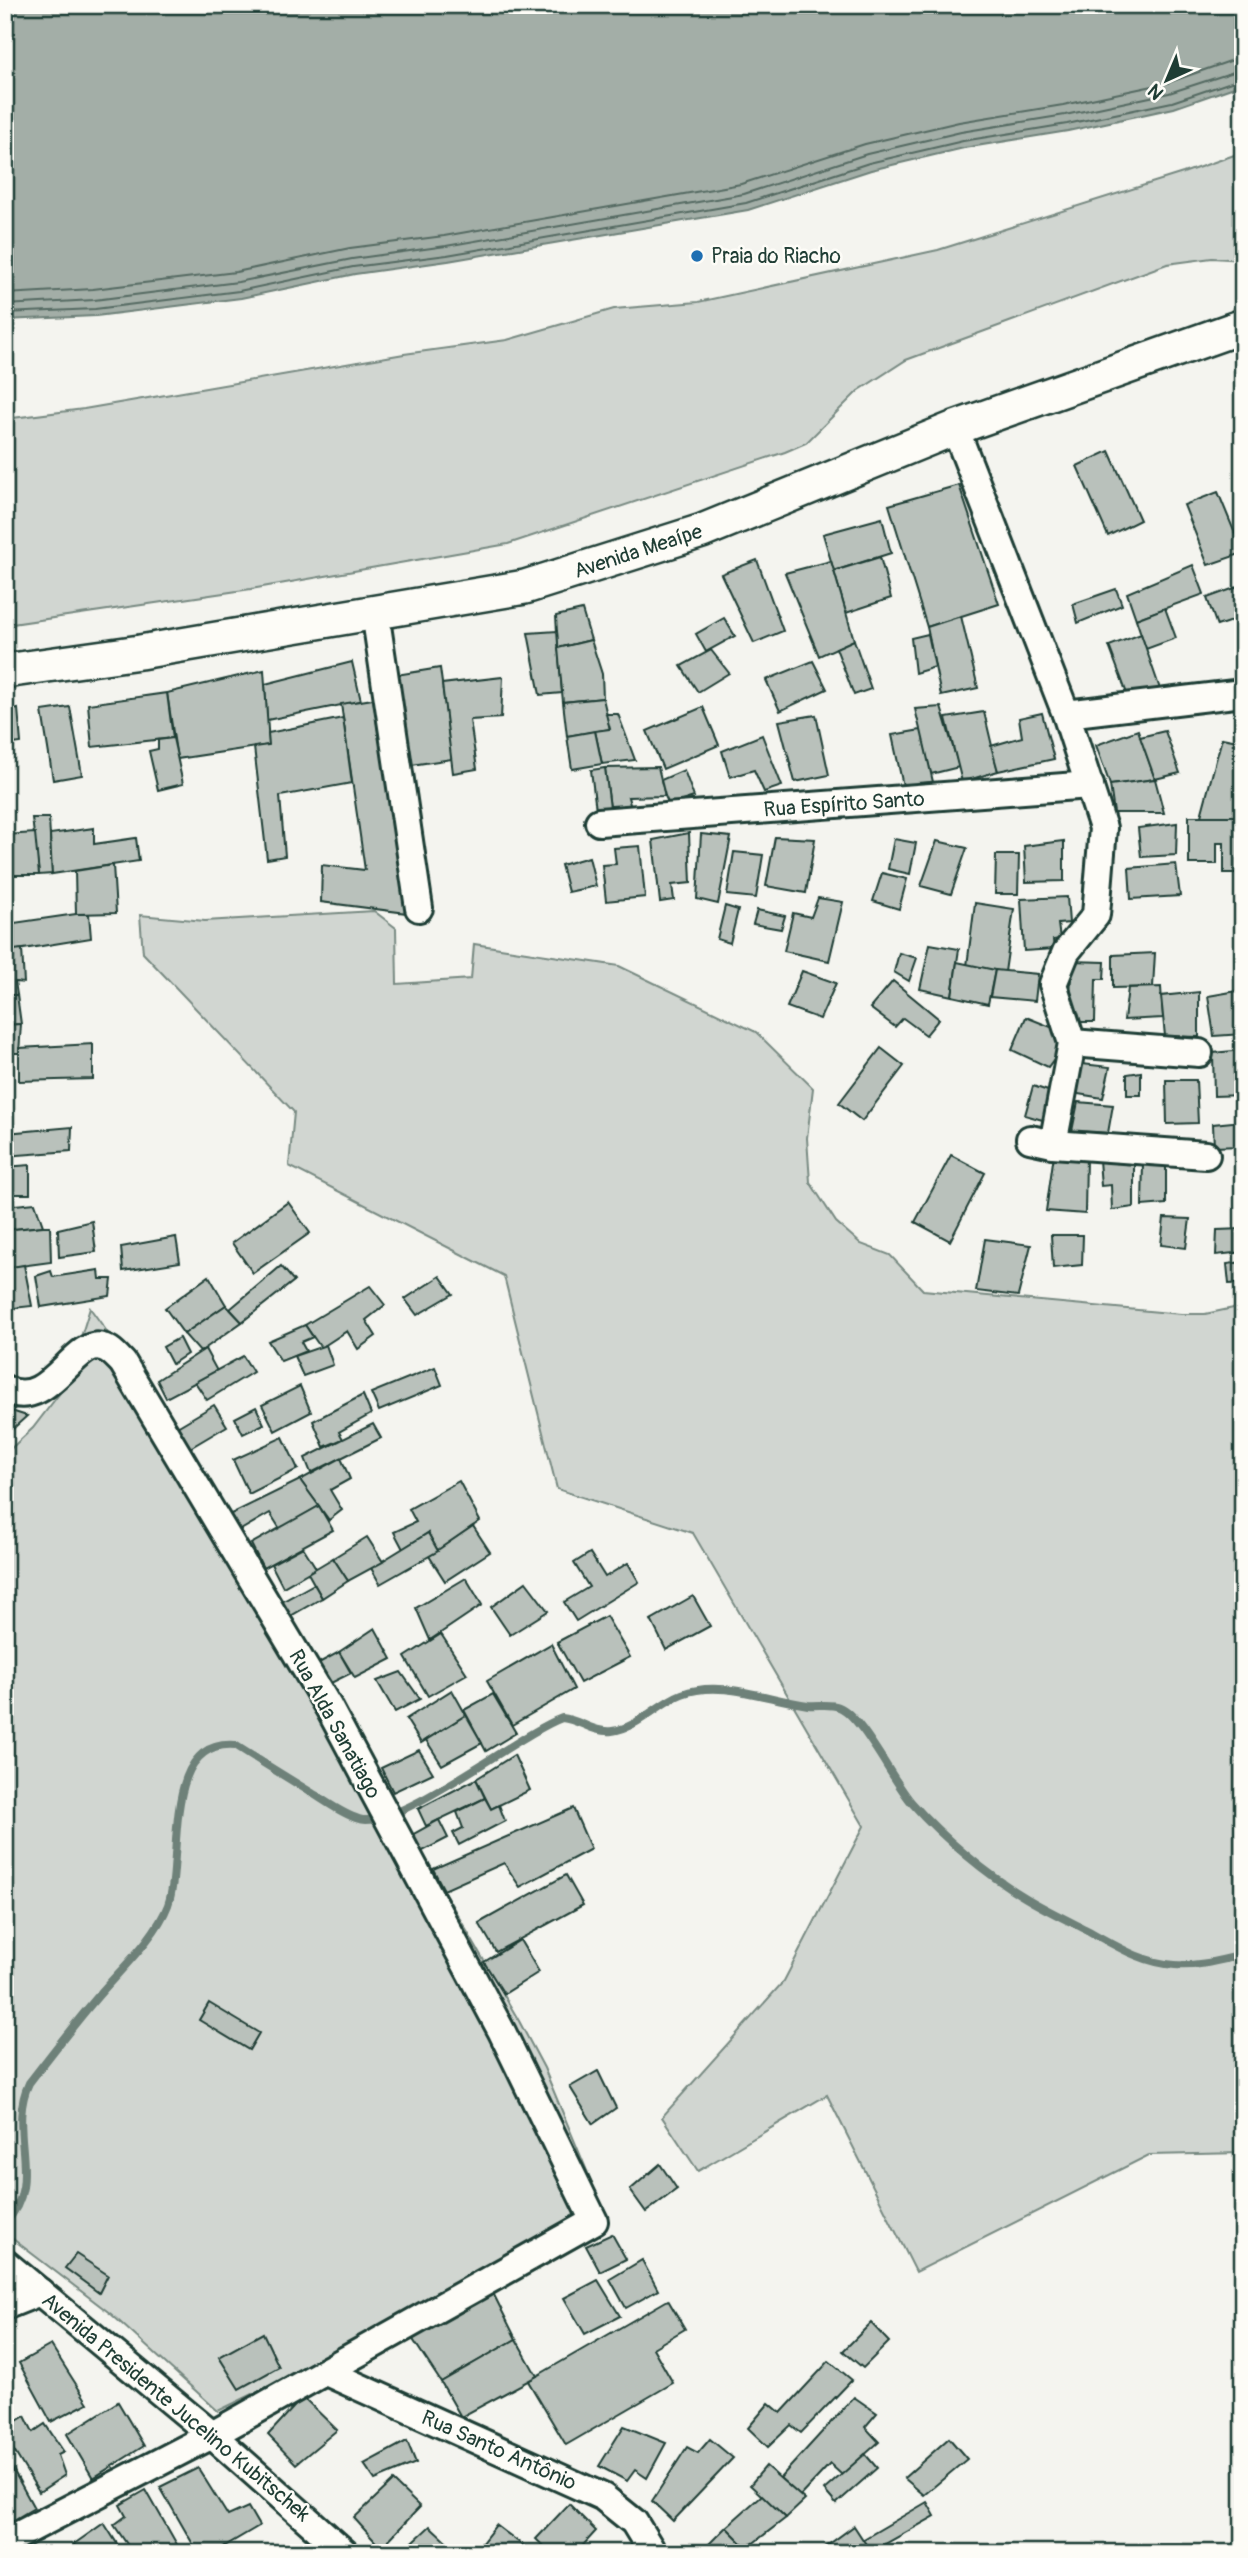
<svg xmlns="http://www.w3.org/2000/svg" width="1248" height="2558" font-family="Pangolin,sans-serif">
<rect width="100%" height="100%" fill="#f4f4ef"/>
<filter id="ink" filterUnits="userSpaceOnUse"><feTurbulence type="fractalNoise" baseFrequency=".0143" numOctaves="2"/><feDisplacementMap in="SourceGraphic" scale="14" xChannelSelector="R" yChannelSelector="G"/><feConvolveMatrix kernelMatrix="1 2 1 2 8 2 1 2 1" color-interpolation-filters="sRGB"/></filter>
<g filter="url(#ink)">
<g fill="#d1d6d1" stroke="#788a82" stroke-width="2">
<polygon points="1243,152 1243,260 1212,258 1167,264 906,360 858,391 806,443 785,452 508,544 251,589 5,625 5,419 84,409 404,354 507,340 614,309 698,302 938,250 1183,173"/>
<polygon points="374,911 396,928 397,984 471,979 474,944 619,966 756,1032 813,1088 807,1138 810,1182 836,1222 861,1244 890,1255 923,1290 1181,1314 1205,1314 1243,1306 1243,2153 1149,2155 916,2272 827,2095 698,2171 662,2117 784,1981 864,1826 693,1533 557,1489 504,1276 289,1166 294,1112 143,953 140,915 205,921"/>
<polygon points="90,1308 170,1419 519,2021 544,2068 605,2214 535,2256 218,2411 111,2314 5,2233 5,1454 33,1428 66,1385"/>
</g>
<polygon fill="#a3aea7" stroke="#6e8179" stroke-width="2" points="5,5 1243,5 1243,84 1174,108 1068,131 964,148 871,170 748,210 448,261 355,274 241,298 96,316 5,320"/>
<g fill="none" stroke-linecap="round" stroke-linejoin="round">
<g stroke="#546a62" stroke-width="2">
<polyline points="5,294 93,289 236,272 350,248 444,236 741,184 865,144 959,122 1063,105 1167,83 1233,60 1243,59"/>
<polyline points="5,305 94,300 238,282 352,259 446,246 744,194 867,154 961,132 1065,115 1169,93 1243,69"/>
<polyline points="5,313 95,309 239,291 353,267 447,255 746,203 869,163 963,141 1067,124 1172,102 1243,78"/>
</g>
<path stroke="#6e8179" stroke-width="8" d="M5 2223C45 2182 6 2131 29 2083 52 2053 75 2023 99 1995 121 1969 156 1937 168 1905 184 1861 160 1739 235 1745 260 1761 286 1777 312 1793 327 1802 342 1814 359 1819 397 1831 520 1733 562 1718 581 1720 593 1733 612 1731 638 1728 658 1703 682 1694 721 1679 768 1700 808 1705 818 1706 830 1703 839 1707 861 1715 894 1783 912 1803 942 1837 987 1875 1026 1898 1046 1910 1067 1920 1087 1930 1115 1945 1142 1963 1175 1965 1197 1967 1221 1960 1243 1955"/>
</g>
<g fill="#b9c1bb" stroke="#1f3d34" stroke-width="2">
<polygon points="1109,451 1140,520 1108,536 1077,466"/>
<polygon points="959,485 999,604 927,627 889,505"/>
<polygon points="1218,492 1243,553 1208,565 1184,505"/>
<polygon points="882,518 891,553 834,571 823,534"/>
<polygon points="880,557 891,598 846,613 834,571"/>
<polygon points="757,560 783,631 754,643 721,574"/>
<polygon points="831,561 854,640 819,656 785,573"/>
<polygon points="1193,565 1204,594 1136,619 1127,593"/>
<polygon points="1243,585 1243,617 1217,626 1207,598"/>
<polygon points="1116,589 1122,605 1078,623 1073,604"/>
<polygon points="1165,608 1176,638 1146,649 1136,619"/>
<polygon points="582,610 591,640 558,648 556,616"/>
<polygon points="961,616 978,688 941,696 927,627"/>
<polygon points="724,618 735,636 706,652 696,634"/>
<polygon points="557,631 562,693 540,695 528,633"/>
<polygon points="928,634 935,667 915,673 911,638"/>
<polygon points="1141,634 1160,689 1129,699 1109,646"/>
<polygon points="591,640 602,674 603,698 563,702 558,648"/>
<polygon points="854,640 871,689 854,695 836,648"/>
<polygon points="711,650 729,673 698,692 681,666"/>
<polygon points="813,661 827,689 780,711 766,680"/>
<polygon points="352,662 361,701 267,720 265,684"/>
<polygon points="440,668 452,759 411,765 396,675"/>
<polygon points="264,670 269,745 177,759 167,693"/>
<polygon points="503,677 501,718 470,720 477,769 453,773 442,684"/>
<polygon points="167,693 173,738 92,747 88,704"/>
<polygon points="603,698 610,729 567,736 563,702"/>
<polygon points="373,699 407,913 321,902 322,865 365,870 341,704"/>
<polygon points="70,707 82,775 53,780 42,711"/>
<polygon points="703,707 719,745 663,769 647,731"/>
<polygon points="941,707 959,767 931,774 915,709"/>
<polygon points="18,709 21,743 5,745 5,711"/>
<polygon points="984,712 998,771 962,782 946,718"/>
<polygon points="1042,713 1054,759 998,771 991,746 1022,737 1019,718"/>
<polygon points="606,714 618,714 635,760 602,764 595,731 610,729"/>
<polygon points="816,715 829,775 795,782 779,721"/>
<polygon points="343,718 352,783 280,796 285,856 267,859 254,747 269,745 268,733"/>
<polygon points="921,730 933,782 903,786 892,735"/>
<polygon points="1138,730 1155,779 1110,785 1096,745"/>
<polygon points="595,731 602,764 572,769 567,736"/>
<polygon points="1165,731 1180,773 1155,779 1140,737"/>
<polygon points="762,735 782,786 764,792 754,770 730,777 722,751"/>
<polygon points="173,738 183,784 158,790 149,751 158,749 158,740"/>
<polygon points="1222,738 1243,742 1243,791 1236,816 1201,816"/>
<polygon points="658,767 665,796 628,797 631,808 610,808 605,768"/>
<polygon points="605,768 610,808 596,810 591,770"/>
<polygon points="684,770 694,797 669,805 665,796 661,780"/>
<polygon points="1155,779 1164,813 1114,813 1110,785"/>
<polygon points="1238,811 1243,815 1243,873 1224,873 1224,843 1217,843 1217,864 1189,864 1189,816 1236,816"/>
<polygon points="32,818 49,818 52,874 39,875"/>
<polygon points="1177,823 1176,855 1141,857 1138,828"/>
<polygon points="94,828 94,844 136,838 139,861 52,874 50,834"/>
<polygon points="35,833 39,875 5,875 5,835"/>
<polygon points="689,833 691,883 672,885 674,900 660,902 653,840"/>
<polygon points="701,834 731,837 718,904 697,899"/>
<polygon points="775,837 815,839 806,893 766,886"/>
<polygon points="894,839 916,843 910,874 888,869"/>
<polygon points="937,841 967,848 951,894 921,886"/>
<polygon points="1064,841 1064,881 1026,882 1024,846"/>
<polygon points="640,846 645,897 606,901 602,865 616,864 614,848"/>
<polygon points="734,852 763,855 756,898 727,895"/>
<polygon points="996,855 1019,855 1018,894 995,894"/>
<polygon points="589,857 596,886 568,892 561,865"/>
<polygon points="1176,864 1180,896 1131,899 1129,868"/>
<polygon points="113,865 116,913 76,914 75,871"/>
<polygon points="882,873 907,879 899,909 873,901"/>
<polygon points="1067,897 1069,923 1058,924 1060,939 1053,940 1054,949 1024,951 1021,899"/>
<polygon points="818,898 843,902 829,961 784,951 793,913 811,917"/>
<polygon points="975,903 1014,909 1005,972 967,966"/>
<polygon points="725,906 738,910 730,943 717,939"/>
<polygon points="757,910 785,916 781,929 753,924"/>
<polygon points="76,914 89,914 91,938 11,951 7,924"/>
<polygon points="930,944 959,949 952,996 920,989"/>
<polygon points="22,949 24,983 15,982 17,995 5,995 5,951"/>
<polygon points="899,953 917,958 909,981 894,972"/>
<polygon points="1155,953 1153,987 1113,988 1113,955"/>
<polygon points="1071,961 1105,962 1104,979 1096,979 1095,1022 1070,1022"/>
<polygon points="957,962 995,970 988,1004 952,996"/>
<polygon points="995,970 1038,974 1035,1001 990,997"/>
<polygon points="802,971 836,983 820,1019 787,1007"/>
<polygon points="893,981 939,1019 926,1035 903,1018 895,1027 870,1008"/>
<polygon points="1161,987 1163,1018 1124,1020 1128,988"/>
<polygon points="1243,990 1243,1034 1214,1036 1208,996"/>
<polygon points="1199,992 1199,1037 1165,1036 1161,996"/>
<polygon points="5,995 17,995 21,1024 5,1025"/>
<polygon points="1026,1017 1056,1029 1063,1046 1048,1067 1012,1050"/>
<polygon points="21,1024 19,1053 5,1053 5,1025"/>
<polygon points="93,1044 93,1079 19,1081 19,1048"/>
<polygon points="881,1048 904,1066 862,1121 839,1103"/>
<polygon points="1243,1050 1243,1095 1214,1096 1213,1053"/>
<polygon points="1082,1064 1110,1067 1103,1098 1072,1093"/>
<polygon points="1141,1072 1141,1095 1127,1095 1127,1074"/>
<polygon points="1166,1080 1196,1080 1198,1123 1167,1124"/>
<polygon points="1033,1086 1054,1093 1046,1121 1025,1115"/>
<polygon points="1078,1102 1113,1105 1108,1133 1072,1131"/>
<polygon points="1242,1121 1240,1146 1214,1147 1213,1124"/>
<polygon points="72,1127 71,1151 5,1156 6,1133"/>
<polygon points="1054,1154 1086,1156 1085,1214 1046,1211"/>
<polygon points="951,1155 985,1173 950,1241 915,1222"/>
<polygon points="1134,1157 1134,1207 1112,1210 1111,1185 1101,1186 1099,1160"/>
<polygon points="1166,1162 1166,1204 1142,1206 1143,1163"/>
<polygon points="30,1165 30,1194 5,1194 5,1167"/>
<polygon points="288,1202 310,1233 253,1273 232,1243"/>
<polygon points="35,1203 43,1226 5,1230 5,1206"/>
<polygon points="1164,1218 1190,1219 1186,1248 1161,1245"/>
<polygon points="92,1221 96,1252 59,1257 58,1229"/>
<polygon points="43,1226 50,1226 51,1262 5,1268 5,1230"/>
<polygon points="1243,1229 1243,1252 1216,1255 1217,1230"/>
<polygon points="1051,1235 1083,1235 1082,1265 1053,1268"/>
<polygon points="176,1237 180,1262 123,1271 121,1247"/>
<polygon points="985,1239 1031,1245 1018,1296 976,1291"/>
<polygon points="1243,1262 1243,1283 1229,1284 1227,1264"/>
<polygon points="24,1265 32,1306 5,1309 5,1268"/>
<polygon points="281,1266 294,1281 242,1322 230,1309"/>
<polygon points="99,1270 100,1279 112,1279 110,1296 41,1307 36,1276 51,1271 53,1277"/>
<polygon points="209,1276 226,1305 184,1334 165,1308"/>
<polygon points="440,1276 453,1294 417,1315 405,1299"/>
<polygon points="370,1286 385,1305 366,1320 376,1336 358,1349 347,1331 321,1348 305,1325"/>
<polygon points="226,1305 242,1322 200,1352 184,1334"/>
<polygon points="305,1325 313,1337 301,1342 306,1351 281,1361 268,1341"/>
<polygon points="179,1338 187,1354 172,1364 163,1347"/>
<polygon points="326,1345 333,1365 303,1376 294,1356"/>
<polygon points="205,1349 217,1371 166,1398 157,1380"/>
<polygon points="243,1356 253,1372 207,1400 195,1382"/>
<polygon points="435,1367 442,1385 379,1411 371,1393"/>
<polygon points="300,1386 311,1412 275,1431 262,1405"/>
<polygon points="363,1395 371,1414 339,1432 343,1439 324,1447 313,1421"/>
<polygon points="214,1405 227,1426 190,1448 177,1427"/>
<polygon points="256,1407 264,1424 243,1434 235,1418"/>
<polygon points="5,1409 27,1416 5,1436"/>
<polygon points="373,1424 381,1438 311,1473 305,1458"/>
<polygon points="283,1437 298,1469 249,1494 233,1460"/>
<polygon points="341,1458 350,1479 330,1490 342,1510 329,1520 300,1480"/>
<polygon points="300,1480 319,1506 280,1529 270,1513 239,1531 229,1515"/>
<polygon points="459,1481 480,1521 438,1551 428,1533 403,1549 394,1532 416,1522 409,1509"/>
<polygon points="319,1506 333,1530 263,1568 251,1544"/>
<polygon points="473,1526 490,1552 445,1581 429,1556"/>
<polygon points="428,1533 438,1551 380,1584 371,1568"/>
<polygon points="367,1537 383,1562 348,1581 333,1558"/>
<polygon points="303,1547 316,1568 283,1587 271,1564"/>
<polygon points="590,1553 605,1577 628,1563 639,1582 576,1621 564,1602 589,1587 574,1563"/>
<polygon points="333,1558 348,1581 322,1598 308,1573"/>
<polygon points="466,1578 482,1605 430,1640 416,1608"/>
<polygon points="526,1582 548,1611 510,1635 491,1607"/>
<polygon points="314,1584 322,1598 287,1618 280,1603"/>
<polygon points="693,1596 710,1626 666,1650 651,1620"/>
<polygon points="606,1616 630,1657 580,1683 557,1642"/>
<polygon points="375,1628 392,1659 355,1678 339,1652"/>
<polygon points="441,1634 467,1674 428,1696 405,1657"/>
<polygon points="551,1644 574,1689 512,1725 487,1681"/>
<polygon points="339,1652 351,1673 329,1684 317,1664"/>
<polygon points="401,1672 420,1699 395,1712 377,1681"/>
<polygon points="452,1690 466,1715 421,1743 406,1719"/>
<polygon points="493,1694 516,1733 486,1751 464,1710"/>
<polygon points="466,1715 482,1743 442,1765 426,1740"/>
<polygon points="419,1750 433,1773 393,1792 381,1768"/>
<polygon points="514,1755 530,1790 491,1809 476,1779"/>
<polygon points="476,1779 485,1798 426,1826 418,1809"/>
<polygon points="485,1798 491,1809 499,1805 505,1821 459,1845 453,1833 463,1828 457,1812"/>
<polygon points="573,1808 591,1849 520,1887 504,1863 444,1890 433,1869"/>
<polygon points="439,1820 448,1838 421,1852 412,1835"/>
<polygon points="566,1875 583,1905 496,1952 479,1923"/>
<polygon points="520,1940 539,1972 504,1994 484,1962"/>
<polygon points="209,2003 259,2033 249,2050 199,2020"/>
<polygon points="598,2071 616,2108 593,2124 570,2087"/>
<polygon points="660,2164 677,2189 646,2212 630,2190"/>
<polygon points="612,2234 626,2259 600,2272 586,2246"/>
<polygon points="76,2254 108,2275 99,2293 65,2268"/>
<polygon points="642,2260 658,2290 626,2308 610,2279"/>
<polygon points="598,2280 620,2316 585,2334 564,2298"/>
<polygon points="493,2293 516,2339 441,2382 412,2338"/>
<polygon points="668,2300 685,2329 653,2348 673,2383 566,2445 528,2381"/>
<polygon points="871,2323 889,2342 863,2368 843,2351"/>
<polygon points="263,2333 279,2367 239,2389 219,2357"/>
<polygon points="516,2339 537,2376 461,2417 441,2382"/>
<polygon points="51,2345 88,2403 51,2422 19,2363"/>
<polygon points="829,2361 852,2380 801,2433 791,2425 768,2447 748,2428 769,2403 781,2413"/>
<polygon points="303,2397 337,2430 296,2464 268,2435"/>
<polygon points="854,2397 877,2413 865,2427 879,2442 842,2475 830,2464 800,2496 780,2478"/>
<polygon points="118,2402 144,2446 93,2478 67,2434"/>
<polygon points="25,2416 33,2432 45,2424 64,2452 58,2455 65,2475 39,2492 5,2436 5,2428"/>
<polygon points="624,2426 666,2443 647,2478 635,2470 627,2481 599,2466"/>
<polygon points="949,2438 967,2459 924,2495 904,2478"/>
<polygon points="710,2439 733,2458 673,2521 652,2501 687,2447 698,2453"/>
<polygon points="407,2441 416,2463 375,2480 364,2464"/>
<polygon points="865,2454 877,2468 836,2504 824,2490"/>
<polygon points="5,2455 34,2508 5,2525"/>
<polygon points="766,2466 805,2500 786,2518 750,2485"/>
<polygon points="198,2468 228,2516 248,2507 259,2526 213,2553 198,2553 160,2487"/>
<polygon points="393,2481 420,2507 381,2548 354,2518"/>
<polygon points="146,2490 179,2548 170,2553 133,2553 114,2525 126,2516 120,2505"/>
<polygon points="762,2495 786,2518 747,2548 726,2527"/>
<polygon points="927,2502 935,2516 871,2552 862,2540"/>
<polygon points="569,2504 596,2531 576,2553 550,2553 536,2539"/>
<polygon points="104,2523 123,2553 78,2553 74,2544"/>
<polygon points="496,2525 529,2550 527,2553 474,2553"/>
<polygon points="430,2526 459,2553 401,2553"/>
<polygon points="854,2526 871,2552 817,2553"/>
<polygon points="726,2527 747,2548 743,2553 700,2553"/>
</g>
<g fill="none" stroke-linecap="round" stroke-linejoin="round">
<g stroke="#1f3d34" stroke-width="32">
<g id="minor">
<polyline points="955,428 1066,714 1103,828 1096,915 1066,952 1053,984 1072,1043 1053,1144"/>
<polyline points="375,612 419,908"/>
<polyline points="1066,714 1243,693"/>
<polyline points="599,822 1090,785"/>
<polyline points="1072,1043 1199,1053"/>
<polyline points="1030,1139 1053,1144 1206,1155"/>
<path d="M5 1389C48 1413 74 1338 102 1347 111 1349 117 1357 123 1363L329 1708 502 2032 594 2221 212 2435 5 2542"/>
<polyline points="5,2263 212,2435 345,2553"/>
<polyline points="5,2306 40,2292"/>
<polyline points="326,2372 603,2497 634,2522 653,2553"/>
</g>
</g>
<g stroke="#1f3d34" stroke-width="38">
<polyline id="major" points="5,671 140,652 525,587 702,531 955,428 1243,326"/>
</g>
<use href="#minor" stroke="#fdfcf7" stroke-width="26"/>
<use href="#major" stroke="#fdfcf7" stroke-width="33"/>
</g>
</g>
<circle fill="#1f6fb2" stroke="#fdfcf7" stroke-width="2.5" cx="697" cy="256" r="7"/>
<g text-anchor="middle" stroke-width="5" stroke-linejoin="round" paint-order="stroke">
<g font-size="21" fill="#1f3d34" stroke="#fdfcf7" text-anchor="start">
<text x="711" y="263">Praia do Riacho</text>
</g>
<g font-size="21" fill="#1f3d34" stroke="#fdfcf7">
<text transform="translate(638 551) rotate(-18)" y="7">Avenida Meaípe</text>
<text transform="translate(844 804) rotate(-4)" y="7">Rua Espírito Santo</text>
<text transform="translate(335 1724) rotate(61)" y="7">Rua Alda Sanatiago</text>
<text transform="translate(176 2407) rotate(40)" y="7">Avenida Presidente Jucelino Kubitschek</text>
<text transform="translate(499 2450) rotate(24)" y="7">Rua Santo Antônio</text>
</g>
</g>
<rect width="1248" height="2558" fill="none" stroke="#fdfcf7" stroke-width="28"/>
<rect x="14" y="14" width="1220" height="2530" fill="none" stroke="#1f3d34" stroke-width="2.5" filter="url(#ink)"/>
<g transform="translate(1167 80) rotate(224)" stroke="#fdfcf7" stroke-width="5" paint-order="stroke">
<path d="M0-5L12 26L0 18L-12 26Z" fill="#1f3d34"/>
<text y="-10" font-size="19" font-weight="bold" text-anchor="middle" fill="#1f3d34">N</text>
</g>
</svg>
